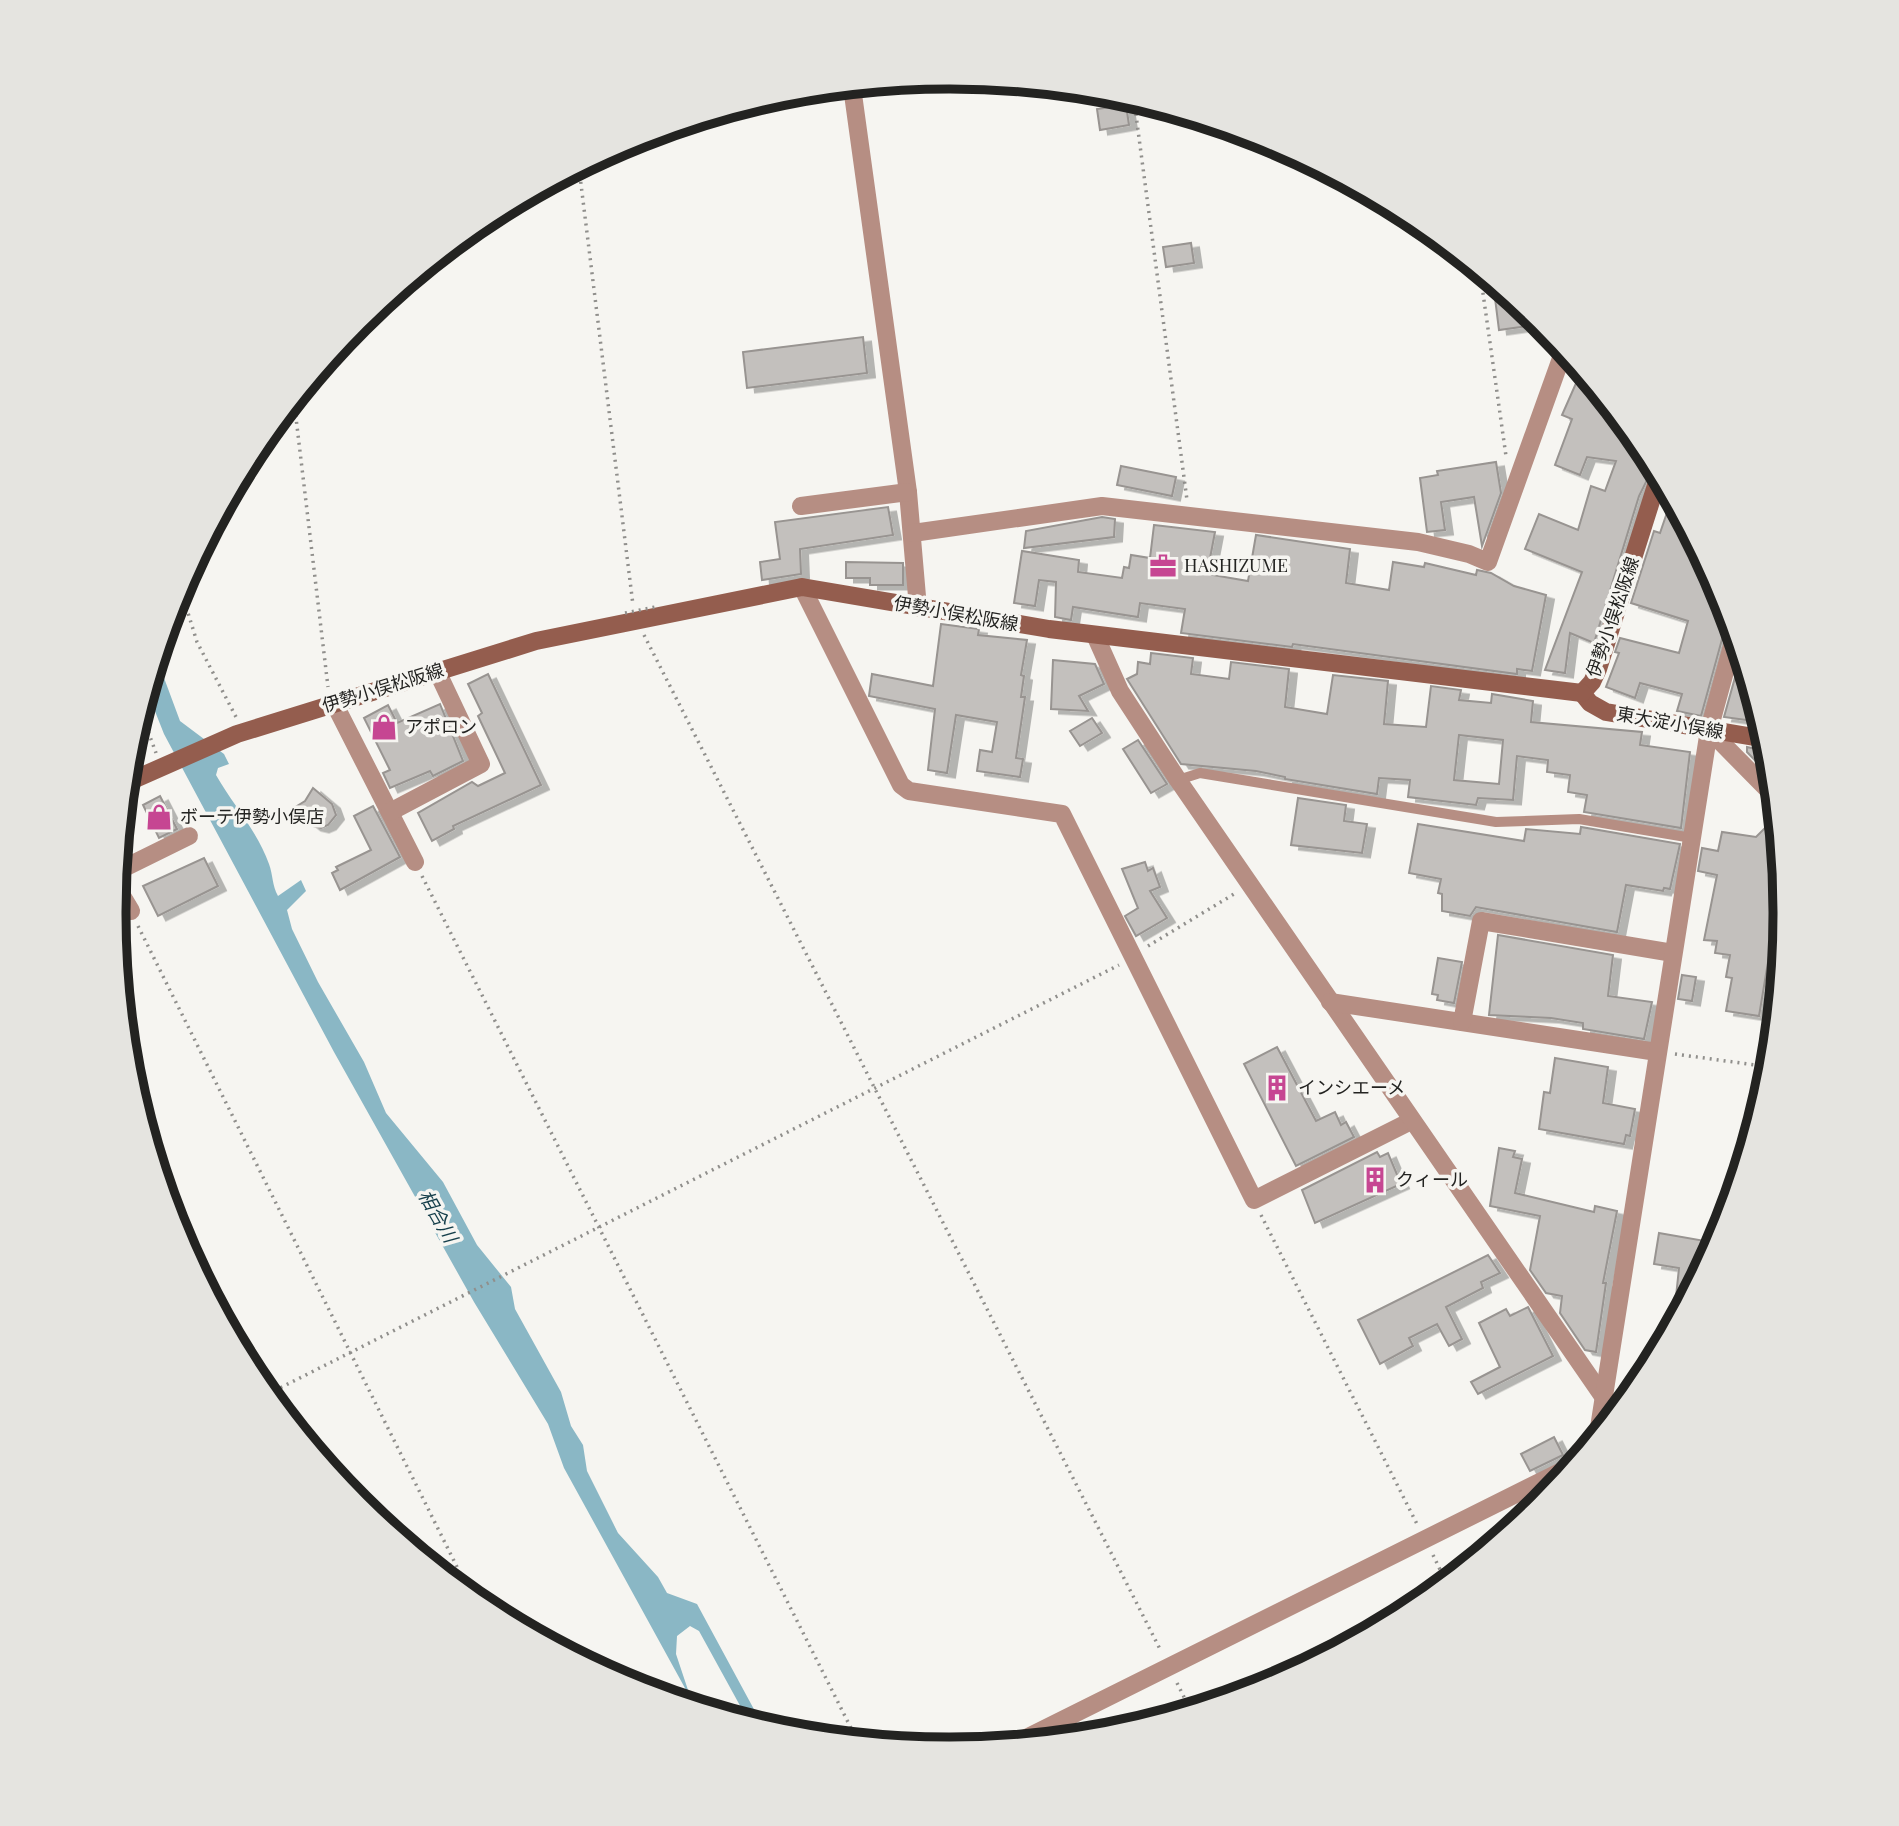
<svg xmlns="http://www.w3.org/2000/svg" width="1899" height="1826" font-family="'Playfair Display','Noto Sans JP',serif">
<defs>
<filter id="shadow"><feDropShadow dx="8" dy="4.5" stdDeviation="0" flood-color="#0004"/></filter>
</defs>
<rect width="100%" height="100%" fill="#f6f5f1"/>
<path fill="#8ab7c5" d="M157 659 180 721 224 754 229 764 218 768 216 775C233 805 258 832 269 864 273 875 272 885 278 896L301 880 306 891 287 910 292 929 318 982 364 1062 386 1113 443 1182 477 1245 511 1287 515 1309 561 1392 571 1426 583 1445 587 1471 618 1533 658 1577 667 1593 697 1604 763 1726 749 1722 699 1631 690 1626 677 1636 676 1654 691 1699 564 1468 548 1424 474 1302 334 1052 164 734 147 691Z"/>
<g fill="#c3c0bd" stroke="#989491" stroke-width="2" fill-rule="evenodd" filter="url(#shadow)">
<polygon points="1126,105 1129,125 1100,130 1097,109"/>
<polygon points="1191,243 1194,263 1166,267 1163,247"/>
<polygon points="1509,296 1541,322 1543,324 1499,330 1495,298"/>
<polygon points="863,337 867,373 747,388 743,352"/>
<polygon points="1581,372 1645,450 1654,466 1639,496 1594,643 1570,633 1565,673 1545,670 1582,572 1525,549 1539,514 1578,530 1591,486 1605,491 1616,461 1587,457 1580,475 1555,465 1572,419 1562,415"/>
<polygon points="1496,462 1501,493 1482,546 1474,497 1441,502 1445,530 1427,532 1420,478 1438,475 1437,471"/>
<polygon points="1121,466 1176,477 1172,496 1117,485"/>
<polygon points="1667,490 1722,593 1731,624 1724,632 1701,716 1677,711 1682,694 1640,683 1635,698 1606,687 1619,653 1615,652 1620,638 1679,653 1688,621 1631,603 1654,531 1660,533 1671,501 1664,499"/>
<polygon points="888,507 893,535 800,549 801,574 762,580 760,562 780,559 775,522"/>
<polygon points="1102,517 1115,519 1114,537 1024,548 1026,531"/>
<polygon points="1154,525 1215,532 1207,574 1248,581 1256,535 1350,549 1346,583 1389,590 1393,562 1424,567 1425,563 1476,575 1477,570 1491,573 1514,586 1546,595 1532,671 1517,669 1517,674 1293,644 1292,647 1181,633 1185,609 1140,603 1138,617 1073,607 1071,620 1055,617 1056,582 1039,580 1035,606 1014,603 1022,551 1079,560 1078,572 1122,578 1124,567 1129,568 1131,555 1150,558"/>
<polygon points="846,562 903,563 903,585 870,585 870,578 846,578"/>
<polygon points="941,624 979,629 978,635 1027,640 1021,675 1024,676 1021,697 1025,697 1016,758 1023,759 1020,777 977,771 980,750 992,752 997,722 956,715 947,773 928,770 935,709 869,696 872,674 933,686"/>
<path d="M1151 653 1193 658 1191 674 1229 679 1231 662 1289 669 1285 707 1327 714 1333 675 1388 681 1384 724 1426 727 1431 686 1461 690 1459 700 1491 703 1492 694 1533 701 1531 722 1642 732 1640 745 1690 752 1681 828 1584 812 1587 795 1568 792 1570 775 1547 772 1548 760 1517 756 1513 800 1478 798 1476 805 1408 797 1410 780 1379 778 1377 794 1285 779V777L1256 771 1181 764 1127 679 1137 674 1138 662 1150 664ZM1459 735 1503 740 1499 784 1454 780Z"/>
<polygon points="1741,656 1747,677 1761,722 1724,717"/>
<polygon points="1053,660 1095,664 1104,684 1079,696 1088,711 1051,709"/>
<polygon points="488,674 541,785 453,826 454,829 432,841 418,813 472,782 478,786 505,773 478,716 482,713 468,684"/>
<polygon points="440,704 463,761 433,776 430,771 390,788 383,773 390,770 364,718 388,705 397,723"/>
<polygon points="1092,718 1102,733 1080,746 1070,731"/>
<polygon points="1138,740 1167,784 1151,793 1123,749"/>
<polygon points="1747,747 1770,752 1772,778 1747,752"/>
<polygon points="313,788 332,804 336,815 328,825 321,828 313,826 292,809 305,801"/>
<polygon points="160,796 177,829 159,838 143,805"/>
<polygon points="1298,798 1346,805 1344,821 1367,824 1362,853 1291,845"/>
<polygon points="373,806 400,857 340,890 332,873 338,870 336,867 371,850 354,816"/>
<polygon points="1776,817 1785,908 1780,939 1772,938 1759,1016 1726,1011 1732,978 1726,977 1730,955 1715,953 1717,941 1704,940 1717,875 1698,871 1702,848 1718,851 1722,832 1756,837"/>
<polygon points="1418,824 1524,841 1526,829 1580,834 1581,827 1680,844 1670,889 1664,888 1663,891 1626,885 1617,932 1476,907 1470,916 1442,911 1442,894 1438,893 1441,879 1409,873"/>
<polygon points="204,858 218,886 158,916 143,886"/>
<polygon points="1145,862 1148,871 1153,868 1160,887 1150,891 1167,918 1136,936 1125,916 1138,908 1122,869"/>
<polygon points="1498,935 1613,955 1608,996 1652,1002 1644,1039 1583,1029 1583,1023 1551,1018 1489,1015"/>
<polygon points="1438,958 1462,962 1454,1003 1437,1000 1438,995 1432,994"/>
<polygon points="1682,975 1696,977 1692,1001 1678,999"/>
<polygon points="1277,1047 1316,1121 1335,1112 1341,1125 1346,1122 1354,1137 1296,1166 1244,1064"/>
<polygon points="1555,1058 1608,1067 1603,1103 1635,1109 1630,1136 1626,1135 1624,1144 1539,1129 1544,1092 1550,1093"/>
<polygon points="1499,1148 1515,1151 1513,1157 1522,1159 1515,1193 1594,1212 1595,1206 1617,1211 1603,1283 1606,1283 1596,1352 1585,1350 1560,1313 1562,1296 1546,1293 1530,1270 1540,1216 1490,1206"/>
<polygon points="1377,1152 1380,1157 1388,1153 1401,1184 1315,1223 1302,1190"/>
<polygon points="1659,1233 1705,1241 1700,1274 1673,1325 1679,1268 1654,1264"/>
<polygon points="1488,1255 1500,1273 1481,1282 1483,1288 1446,1307 1462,1339 1449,1346 1437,1324 1409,1338 1413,1346 1380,1364 1358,1320"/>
<polygon points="1528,1307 1553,1356 1478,1394 1471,1382 1500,1367 1479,1323 1506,1309 1510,1316"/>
<polygon points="1554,1437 1563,1455 1530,1471 1521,1454"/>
</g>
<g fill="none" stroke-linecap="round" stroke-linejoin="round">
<g stroke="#908f8c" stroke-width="3.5" stroke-dasharray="2 5" stroke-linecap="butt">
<polyline points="1134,100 1187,500"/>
<polyline points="579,168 633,605"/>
<polyline points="1480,272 1506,456"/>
<polyline points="294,401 328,687"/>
<polyline points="180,587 197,642 236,717"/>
<polyline points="644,635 1161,1651"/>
<polyline points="141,712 156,753"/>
<polyline points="422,876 857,1740"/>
<polyline points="138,926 472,1597"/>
<polyline points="1148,946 1234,894"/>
<polyline points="1675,1054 1770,1067"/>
<polyline points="1261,1215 1417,1524"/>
<polyline points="268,1394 1119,965"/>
<polyline points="1433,1555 1446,1582"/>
<polyline points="1177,1683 1190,1709"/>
</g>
<polyline stroke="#b68e83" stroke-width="10" points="1178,780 1200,773 1496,822 1579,819 1692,838"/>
<g stroke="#b68e83" stroke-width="18">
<polyline points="852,87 908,492 918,608"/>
<polyline points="801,506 908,492"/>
<polyline points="913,533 1102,506 1418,542 1469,554 1488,562 1564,350"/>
<polyline points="802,587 901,785 909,791 1062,814 1254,1200 1411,1121"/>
<polyline points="1095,635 1120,691 1178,780 1602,1395"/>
<polyline points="1735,635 1709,730 1774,796"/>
<polyline points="334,703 415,862"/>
<polyline points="390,812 481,764 437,671"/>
<polyline points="118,871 189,836"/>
<polyline points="116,886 131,911"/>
<polyline points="1330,1002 1657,1052"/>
<polyline points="1462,1022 1481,921 1673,953"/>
</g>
<g stroke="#b68e83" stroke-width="18">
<polyline points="1598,1434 1709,730"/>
<polyline points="1018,1742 1572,1466"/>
</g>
<g stroke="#945d4e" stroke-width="18">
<polyline points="1582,693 1592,682 1598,669 1659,476"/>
<polyline points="1582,693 1590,703 1606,712 1766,739"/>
<polyline points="126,783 237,734 536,641 802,587 1049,629 1582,693"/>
</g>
<polyline stroke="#908f8c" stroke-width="3.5" stroke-dasharray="2 5" stroke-linecap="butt" points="625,613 655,607"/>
</g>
<defs>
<g id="office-bare" transform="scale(2.1)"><path d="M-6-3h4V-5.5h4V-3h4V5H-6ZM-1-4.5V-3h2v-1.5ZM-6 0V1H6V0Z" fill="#c64692" stroke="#f6f5f1" stroke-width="2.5" paint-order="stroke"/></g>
<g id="shop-bare" transform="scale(2.1)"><path d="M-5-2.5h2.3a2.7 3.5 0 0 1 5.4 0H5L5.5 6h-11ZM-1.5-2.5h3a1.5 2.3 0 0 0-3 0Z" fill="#c64692" stroke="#f6f5f1" stroke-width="2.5" paint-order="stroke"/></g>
<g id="building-bare" transform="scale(2.1)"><path d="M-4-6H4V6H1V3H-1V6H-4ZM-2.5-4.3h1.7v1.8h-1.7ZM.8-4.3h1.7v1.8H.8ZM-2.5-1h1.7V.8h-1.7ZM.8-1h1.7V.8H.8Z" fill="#c64692" stroke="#f6f5f1" stroke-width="2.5" paint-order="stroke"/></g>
</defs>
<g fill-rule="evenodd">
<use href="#office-bare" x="1163" y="566"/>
<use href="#shop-bare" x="384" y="727"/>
<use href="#shop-bare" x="159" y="817"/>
<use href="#building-bare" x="1277" y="1088"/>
<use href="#building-bare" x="1375" y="1180"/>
</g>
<g text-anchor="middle" stroke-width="7" stroke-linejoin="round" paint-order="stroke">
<g font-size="18" fill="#232321" stroke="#f6f5f1" text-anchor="start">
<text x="1184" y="572">HASHIZUME</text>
<text x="405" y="733">アポロン</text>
<text x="180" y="823">ボーテ伊勢小俣店</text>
<text x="1298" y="1094">インシエーメ</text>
<text x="1396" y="1186">クィール</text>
</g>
<g font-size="18" fill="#232321" stroke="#f6f5f1">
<text transform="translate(956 614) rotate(10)" y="6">伊勢小俣松阪線</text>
<text transform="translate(1613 617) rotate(-71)" y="6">伊勢小俣松阪線</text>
<text transform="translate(383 688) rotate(-17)" y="6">伊勢小俣松阪線</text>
<text transform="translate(1670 723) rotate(10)" y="6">東大淀小俣線</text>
</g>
<g font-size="19" font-style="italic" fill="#153e4a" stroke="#f6f5f1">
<text transform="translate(438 1216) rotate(60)" y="7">相合川</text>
</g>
</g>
<path d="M0 0H1899V1826H0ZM949 89H950A823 823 0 0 1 1773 912V914A823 823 0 0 1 950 1737H949A823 823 0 0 1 126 914V912A823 823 0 0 1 949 89Z" fill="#e5e4e0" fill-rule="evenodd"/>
<path fill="none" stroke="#232321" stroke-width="9" d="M949 89H950A823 823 0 0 1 1773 912V914A823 823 0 0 1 950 1737H949A823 823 0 0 1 126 914V912A823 823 0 0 1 949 89Z"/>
</svg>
